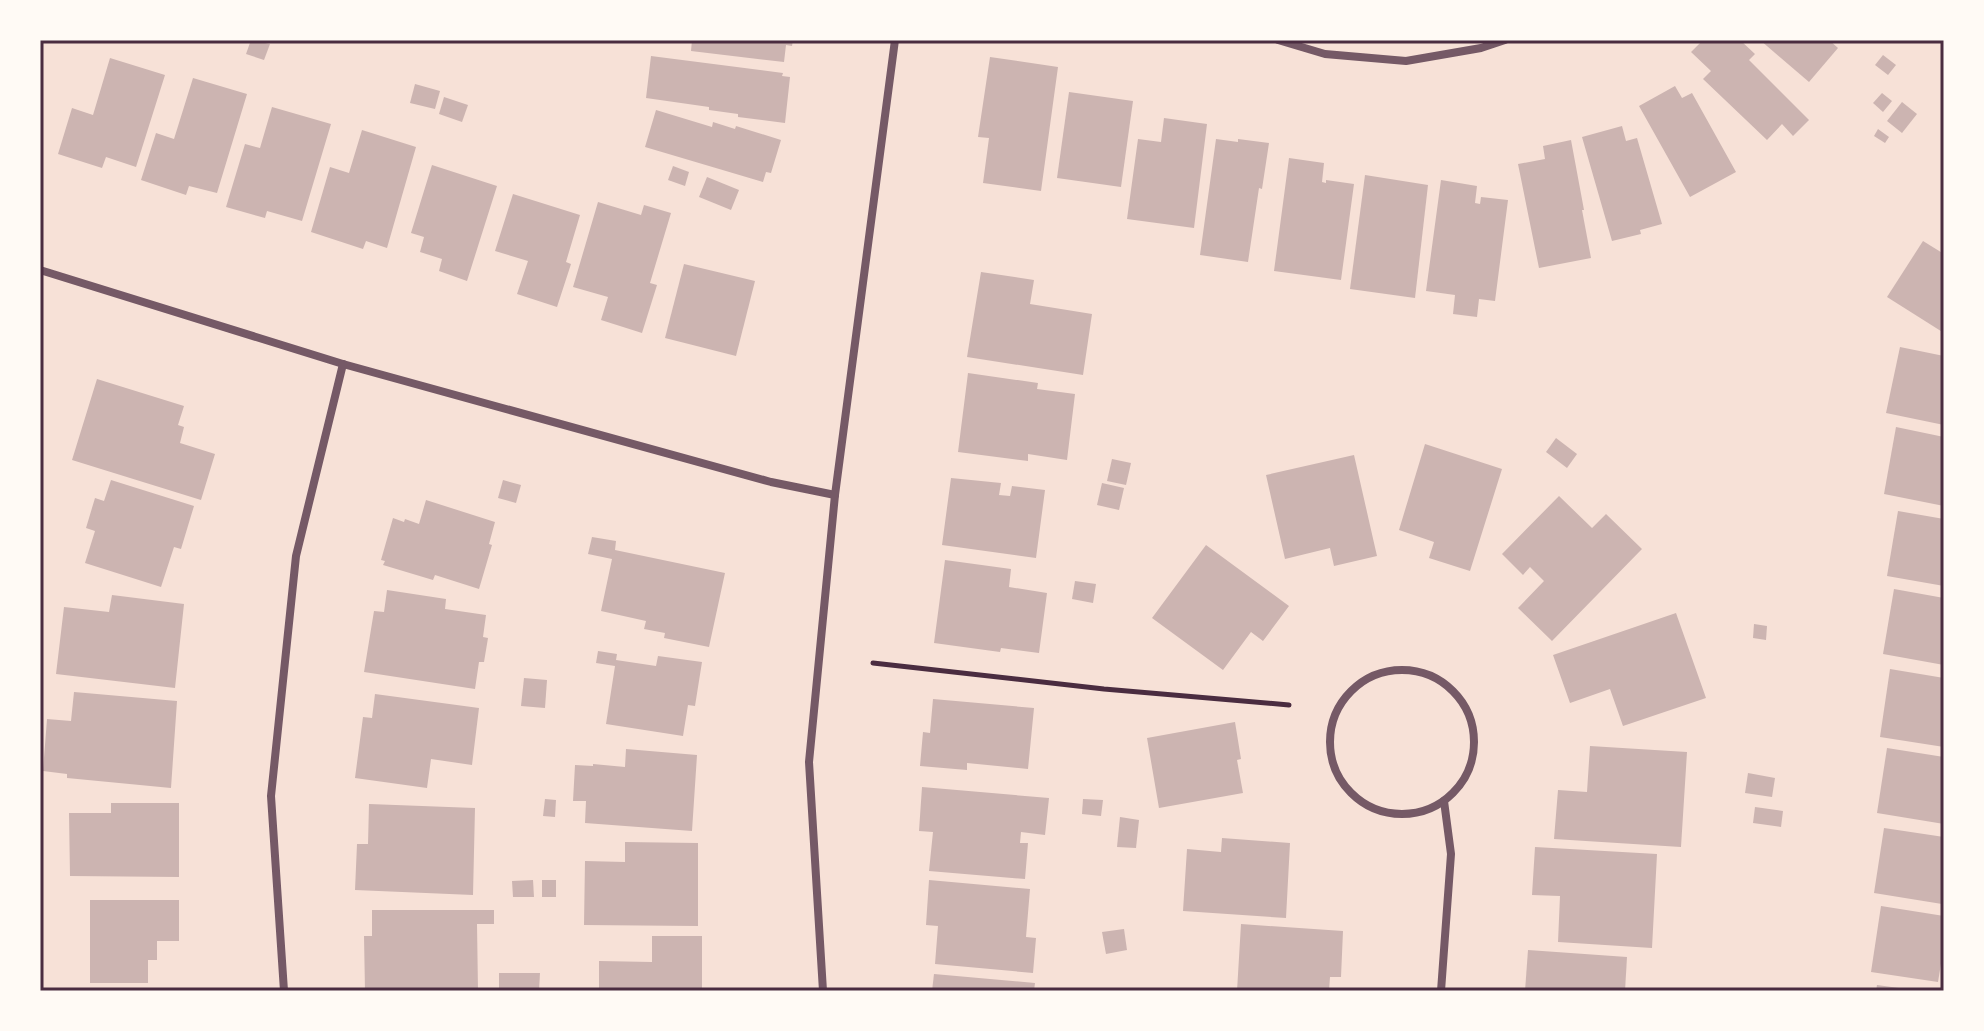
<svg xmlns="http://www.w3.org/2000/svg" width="1984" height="1031" font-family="Literata,serif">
<rect width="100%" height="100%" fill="#f7e1d7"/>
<g fill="#ccb4b1">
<polygon points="251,40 270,44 264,60 246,54"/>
<polygon points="692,40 793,40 792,46 786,45 784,62 691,51"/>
<polygon points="1703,40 1740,40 1755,54 1749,60 1809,120 1793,136 1782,124 1767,140 1703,79 1711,71 1691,52"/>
<polygon points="1760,40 1829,40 1838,48 1809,82"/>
<polygon points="1883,55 1896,65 1888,75 1875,65"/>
<polygon points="651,56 783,73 782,76 790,77 785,123 738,117 738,114 709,110 709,107 646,98"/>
<polygon points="990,57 1058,67 1041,191 983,183 989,138 978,137"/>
<polygon points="110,58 165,75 136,167 106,157 102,168 58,154 72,108 93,115"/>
<polygon points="193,78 247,94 217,193 189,186 186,195 141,180 156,133 174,139"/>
<polygon points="415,84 440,91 435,109 410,103"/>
<polygon points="1675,86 1682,98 1692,93 1736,172 1690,197 1639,106"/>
<polygon points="1069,92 1133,101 1121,187 1057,178"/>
<polygon points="1882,93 1892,101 1883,112 1873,103"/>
<polygon points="444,97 468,105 462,122 439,114"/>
<polygon points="1902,102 1917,114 1902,133 1887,121"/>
<polygon points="272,107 331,124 302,221 267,211 265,218 226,207 245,144 260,148"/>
<polygon points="656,110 712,127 713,122 735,129 736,126 781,140 771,173 766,172 763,182 645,147"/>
<polygon points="1164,118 1207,124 1194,228 1127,219 1138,139 1161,142"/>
<polygon points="1622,126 1626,141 1637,138 1662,224 1640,230 1641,234 1612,241 1582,137"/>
<polygon points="1878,129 1889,137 1885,143 1874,136"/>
<polygon points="362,130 416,147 387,248 366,241 363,249 311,232 330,167 349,173"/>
<polygon points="1216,139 1238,142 1238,139 1269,143 1262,189 1259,188 1248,262 1200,255"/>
<polygon points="1571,140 1584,210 1582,210 1591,258 1539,268 1518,164 1545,159 1543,146"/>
<polygon points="1289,158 1324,163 1322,182 1326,183 1326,180 1354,184 1341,280 1274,271"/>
<polygon points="432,165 497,186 467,281 439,271 442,259 420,252 424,237 411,233"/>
<polygon points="673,166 689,172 685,186 668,180"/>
<polygon points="1365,175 1428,185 1415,298 1350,289"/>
<polygon points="707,177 739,190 731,210 699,197"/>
<polygon points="1441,180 1477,186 1475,203 1480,204 1481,197 1508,200 1495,301 1479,299 1477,317 1453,314 1455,295 1426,291"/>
<polygon points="513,194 580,215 566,262 571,264 557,307 517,294 528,261 495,251"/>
<polygon points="598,202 641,215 644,205 671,213 650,283 657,285 642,333 601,320 608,297 573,287"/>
<polygon points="1923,241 1944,254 1944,333 1887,297"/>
<polygon points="684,264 755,281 736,356 665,338"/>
<polygon points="981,272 1034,280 1030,304 1092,314 1083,375 967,357"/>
<polygon points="1900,347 1944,356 1944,425 1886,413"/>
<polygon points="968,373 1038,383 1037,389 1075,394 1067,460 1028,454 1028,461 958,452"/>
<polygon points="97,379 184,406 178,425 184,427 180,443 215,454 201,500 72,460"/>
<polygon points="1896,427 1944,437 1944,506 1884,494"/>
<polygon points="1556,438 1577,454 1567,468 1546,452"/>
<polygon points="1425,444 1502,469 1470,571 1429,558 1434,542 1399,530"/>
<polygon points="1354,455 1377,556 1334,566 1330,548 1285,559 1266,475"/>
<polygon points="1112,459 1131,463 1126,485 1107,481"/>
<polygon points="951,478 1001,483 999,495 1010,496 1012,486 1045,490 1036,558 942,545"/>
<polygon points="111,480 194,506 181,549 174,547 161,587 85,563 95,531 86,528 95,498 104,501"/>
<polygon points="503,480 521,485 516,503 498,498"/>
<polygon points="1102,483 1124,488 1119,510 1097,505"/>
<polygon points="1559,496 1592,528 1606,514 1642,549 1552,641 1518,608 1544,581 1530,567 1523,575 1502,554"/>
<polygon points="426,500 495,522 489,544 492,545 479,589 435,575 433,580 383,565 385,561 381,560 393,518 404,522 405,519 419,524"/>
<polygon points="1898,511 1944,519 1944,586 1887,576"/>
<polygon points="592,537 616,541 615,550 725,573 709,647 664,638 665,633 644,629 646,621 601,611 612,559 588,554"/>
<polygon points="1206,545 1289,606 1263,641 1251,632 1223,670 1152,618"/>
<polygon points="945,560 1011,569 1009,587 1047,593 1039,653 1001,648 1000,652 934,643"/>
<polygon points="1075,581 1096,584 1093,603 1072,599"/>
<polygon points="1894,589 1944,598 1944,665 1883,654"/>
<polygon points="387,590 446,599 445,609 486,615 483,637 488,638 484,662 479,662 475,689 364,672 374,611 384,612"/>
<polygon points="112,595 184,604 175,688 56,674 64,607 109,612"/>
<polygon points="1676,613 1706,698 1623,726 1610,689 1570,703 1553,655"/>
<polygon points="1754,624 1767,626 1766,640 1753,638"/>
<polygon points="598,651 617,654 616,660 656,666 658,656 702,662 695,706 688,705 683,736 606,724 615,666 596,663"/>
<polygon points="1890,669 1944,678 1944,747 1880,737"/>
<polygon points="524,678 547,680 545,708 521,706"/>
<polygon points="74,692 177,701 171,788 67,778 67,774 43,771 47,719 71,721"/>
<polygon points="375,694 479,708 472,765 431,759 427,788 355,778 363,717 372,718"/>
<polygon points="933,699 1034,708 1028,769 967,763 967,770 920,766 923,732 930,733"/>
<polygon points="1235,722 1241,759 1237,760 1243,793 1159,808 1147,738"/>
<polygon points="1590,746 1687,752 1681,847 1554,839 1558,790 1587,792"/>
<polygon points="1887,748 1944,757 1944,824 1877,813"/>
<polygon points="626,749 697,755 692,831 585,823 586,801 573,801 575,765 593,766 593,764 625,767"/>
<polygon points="1748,773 1775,778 1772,797 1745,793"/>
<polygon points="922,787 1049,798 1045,835 1021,832 1020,843 1028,843 1025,879 929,871 933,832 919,831"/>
<polygon points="545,799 556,800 555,817 543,816"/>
<polygon points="1083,799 1103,800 1101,816 1082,814"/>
<polygon points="111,803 179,803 179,877 70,876 69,813 111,813"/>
<polygon points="369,804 475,808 473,895 355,890 357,844 368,844"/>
<polygon points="1755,807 1783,811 1781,827 1753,823"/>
<polygon points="1120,817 1139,820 1136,848 1117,847"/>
<polygon points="1884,828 1944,837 1944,892 1942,904 1874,893"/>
<polygon points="1222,838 1290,843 1286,918 1183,911 1187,849 1221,852"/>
<polygon points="625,842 698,843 698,926 584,925 585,861 625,862"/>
<polygon points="1535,847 1657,854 1652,948 1558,942 1560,896 1532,895"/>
<polygon points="533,880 534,897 513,897 512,881"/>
<rect x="542" y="880" width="14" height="17"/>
<polygon points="929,880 1030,889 1026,937 1036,938 1033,973 935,964 938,926 926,925"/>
<polygon points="90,900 179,900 179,941 157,941 157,960 148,960 148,983 90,983"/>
<polygon points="1881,906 1944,916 1944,945 1938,982 1871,972"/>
<polygon points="372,910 494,910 494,924 477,924 478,991 365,991 364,936 372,936"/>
<polygon points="1241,924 1343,931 1341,977 1330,977 1329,991 1237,991"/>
<polygon points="1124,929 1127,950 1106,954 1102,932"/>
<polygon points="652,936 702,936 702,991 599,991 599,961 652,962"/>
<polygon points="1528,950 1627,957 1625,991 1525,991"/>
<polygon points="499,973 540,973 539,991 499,991"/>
<polygon points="934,974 1035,983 1034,991 932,991"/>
<polygon points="1877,985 1906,989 1906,991 1876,991"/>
</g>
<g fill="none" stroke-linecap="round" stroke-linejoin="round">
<polyline stroke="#4a2c40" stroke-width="5" points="873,663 1104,689 1289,705"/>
<g stroke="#755966" stroke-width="8">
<polyline points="1278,40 1325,54 1406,61 1481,48 1505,40"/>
<polyline points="40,270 343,364 771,482 835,495"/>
<circle cx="1402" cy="742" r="72"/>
<polyline points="284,991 271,796 296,556 343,364"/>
<polyline points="823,991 809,762 835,495 895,40"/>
<polyline points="1441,991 1451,854 1444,801"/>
</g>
</g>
<rect width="1984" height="1031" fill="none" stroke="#fffaf5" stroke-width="84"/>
<rect x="42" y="42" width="1900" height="947" fill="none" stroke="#4a2c40" stroke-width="3"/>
</svg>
